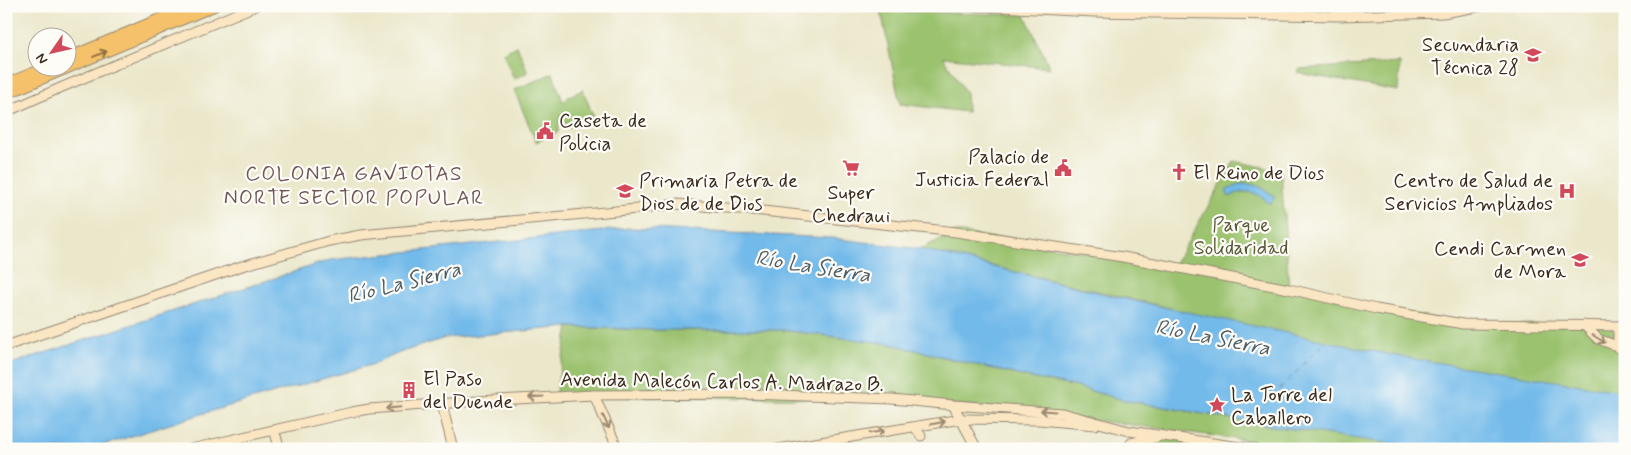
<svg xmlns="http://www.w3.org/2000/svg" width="1631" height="455" font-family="Mynerve,sans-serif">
<rect width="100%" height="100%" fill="#fdfcf7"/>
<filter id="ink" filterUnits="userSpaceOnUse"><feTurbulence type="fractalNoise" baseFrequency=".02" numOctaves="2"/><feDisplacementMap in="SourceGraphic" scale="10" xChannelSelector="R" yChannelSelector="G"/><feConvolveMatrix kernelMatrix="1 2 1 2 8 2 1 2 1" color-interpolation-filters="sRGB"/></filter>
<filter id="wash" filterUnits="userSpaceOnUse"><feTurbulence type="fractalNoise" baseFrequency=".0096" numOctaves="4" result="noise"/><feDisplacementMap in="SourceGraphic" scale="20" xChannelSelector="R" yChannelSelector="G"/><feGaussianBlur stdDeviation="1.12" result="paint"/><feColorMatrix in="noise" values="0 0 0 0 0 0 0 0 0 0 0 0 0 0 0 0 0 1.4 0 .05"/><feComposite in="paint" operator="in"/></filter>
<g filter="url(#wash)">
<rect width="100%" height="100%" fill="#ebe7ca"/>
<g fill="#9bc26e" stroke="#6b7646">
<polygon points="1029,6 1295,6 1296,12"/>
<polygon points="1303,6 1466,6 1454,9 1408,11 1306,12"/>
<polygon points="881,11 1025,15 1050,68 943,57 966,93 967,112 900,104"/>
<polygon points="517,46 528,72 514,79 503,53"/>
<polygon points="1400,63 1398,91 1298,73 1299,69"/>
<polygon points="553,73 563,102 569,96 583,90 593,116 568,128 561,115 558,132 536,142 514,90"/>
<path d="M1234 161 1281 171 1289 289 1463 324 1625 325V392C1386 364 1153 304 920 249L956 232 1174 266Z"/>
<polygon points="569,327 654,330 782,330 834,335 891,344 1026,377 1073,386 1124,400 1279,427 1440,449 1311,449 1140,426 983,407 892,399 555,396"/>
<polygon points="1164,436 1243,449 1132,449 1131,443"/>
</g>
<g fill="#72baea" stroke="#567284">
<path d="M1240 184C1256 183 1264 188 1275 197L1270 204C1257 191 1245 188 1229 197L1226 191 1227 189Z"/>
<polygon points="630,228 832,238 920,249 1135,301 1402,357 1625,392 1625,449 1440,449 1372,441 1279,427 1124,400 1073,386 1026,377 891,344 782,330 654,330 569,327 445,338 399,353 374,364 205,413 91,449 6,449 6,366 20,361 330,260"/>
</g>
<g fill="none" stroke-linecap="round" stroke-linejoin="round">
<polyline stroke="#4e5c65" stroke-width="1" stroke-dasharray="6 5" stroke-linecap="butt" points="1249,421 1325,342"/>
</g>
</g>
<g filter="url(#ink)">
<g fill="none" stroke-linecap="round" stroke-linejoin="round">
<g stroke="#938874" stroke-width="11">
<g id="secondary">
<polyline points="923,6 998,7 1094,12 1339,16 1443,13 1483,6"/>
<polyline points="6,112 60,88 255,6"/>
<polyline points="1584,325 1598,339 1625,349"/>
<polyline points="6,346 242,266 329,241 361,235 637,209 677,204 763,211 956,232 1123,257 1289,289 1376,309 1463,324 1625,326"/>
<polyline points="1618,348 1618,326"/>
<polyline points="594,395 618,449"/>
<polyline points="442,404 453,449"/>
<polyline points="953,405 977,449"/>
<polyline points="915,427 921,436"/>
<polyline points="274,430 280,449"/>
<polyline points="1131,443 1158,437"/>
<polyline points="191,449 352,412 369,409 478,401 594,395 747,394 892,399 953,405 1062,413 1129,431 1254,449"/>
<polyline points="778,449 961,419 1039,420 1095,425"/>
</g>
</g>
<g stroke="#938874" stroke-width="12">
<g id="primary">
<polyline points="68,58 190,6"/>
<polyline points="6,84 45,68"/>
<polyline points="6,94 214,6"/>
</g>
</g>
<use href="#secondary" stroke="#fbe6c4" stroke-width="9"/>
<use href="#primary" stroke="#f5c16b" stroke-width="10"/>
</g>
<defs><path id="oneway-shaft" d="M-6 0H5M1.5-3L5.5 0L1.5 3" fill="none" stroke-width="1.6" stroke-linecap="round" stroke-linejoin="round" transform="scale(1.25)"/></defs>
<use stroke="#8f6e41" href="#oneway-shaft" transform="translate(100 54) rotate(-23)"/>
<g stroke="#9b8871">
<use href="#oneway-shaft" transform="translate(1599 339) rotate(32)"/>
<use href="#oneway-shaft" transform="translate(536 397) rotate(177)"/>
<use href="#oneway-shaft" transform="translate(393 408) rotate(175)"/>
<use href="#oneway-shaft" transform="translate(1048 411) rotate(-176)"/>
<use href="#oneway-shaft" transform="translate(606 422) rotate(65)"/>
<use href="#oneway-shaft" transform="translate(938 423) rotate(-9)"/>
<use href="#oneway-shaft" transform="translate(877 432) rotate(-9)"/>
</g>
</g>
<defs>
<g id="school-bare" transform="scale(1.35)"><path d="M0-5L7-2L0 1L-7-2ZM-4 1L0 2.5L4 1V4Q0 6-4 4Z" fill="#d1495b" stroke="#fdfcf7" stroke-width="2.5" paint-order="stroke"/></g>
<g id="civic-bare" transform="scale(1.35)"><path d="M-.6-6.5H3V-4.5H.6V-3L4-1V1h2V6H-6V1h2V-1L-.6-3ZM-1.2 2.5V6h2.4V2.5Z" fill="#d1495b" stroke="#fdfcf7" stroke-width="2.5" paint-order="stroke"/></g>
<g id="supermarket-bare" transform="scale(1.35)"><path d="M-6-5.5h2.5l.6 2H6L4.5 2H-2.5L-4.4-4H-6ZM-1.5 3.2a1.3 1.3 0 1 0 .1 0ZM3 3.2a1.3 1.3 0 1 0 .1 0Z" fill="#d1495b" stroke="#fdfcf7" stroke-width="2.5" paint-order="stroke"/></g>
<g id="church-bare" transform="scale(1.35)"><path d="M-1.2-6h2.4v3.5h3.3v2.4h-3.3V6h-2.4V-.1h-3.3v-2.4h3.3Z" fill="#d1495b" stroke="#fdfcf7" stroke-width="2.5" paint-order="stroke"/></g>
<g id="hospital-bare" transform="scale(1.35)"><path d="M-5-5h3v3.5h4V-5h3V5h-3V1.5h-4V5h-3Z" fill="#d1495b" stroke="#fdfcf7" stroke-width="2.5" paint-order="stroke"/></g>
<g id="building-bare" transform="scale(1.35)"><path d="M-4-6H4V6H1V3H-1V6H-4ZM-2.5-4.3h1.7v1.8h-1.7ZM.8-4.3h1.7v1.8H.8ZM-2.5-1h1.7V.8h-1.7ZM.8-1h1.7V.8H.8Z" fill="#d1495b" stroke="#fdfcf7" stroke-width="2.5" paint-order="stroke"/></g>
<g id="sight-bare" transform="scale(1.35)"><path d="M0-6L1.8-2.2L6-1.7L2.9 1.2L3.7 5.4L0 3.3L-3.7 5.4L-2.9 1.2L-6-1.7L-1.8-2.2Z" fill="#d1495b" stroke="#fdfcf7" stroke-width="2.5" paint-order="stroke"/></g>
</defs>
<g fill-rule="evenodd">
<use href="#school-bare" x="1533" y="55"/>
<use href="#civic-bare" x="545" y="131"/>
<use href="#supermarket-bare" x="851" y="168"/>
<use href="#civic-bare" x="1063" y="168"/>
<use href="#church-bare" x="1179" y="172"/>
<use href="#school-bare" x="625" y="191"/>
<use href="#hospital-bare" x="1567" y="191"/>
<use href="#school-bare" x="1580" y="260"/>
<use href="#building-bare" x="409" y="390"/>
<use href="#sight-bare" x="1217" y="405"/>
</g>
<g text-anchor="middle" stroke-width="4.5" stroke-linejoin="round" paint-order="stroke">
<g font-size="20" fill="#3b2a1e" stroke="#fdfcf7" text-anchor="start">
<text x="1519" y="51" text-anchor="end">Secundaria<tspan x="1519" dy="23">Técnica 28</tspan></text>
<text x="559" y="127">Caseta de<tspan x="559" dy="23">Policia</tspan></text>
<text x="1049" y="163" text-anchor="end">Palacio de<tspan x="1049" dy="23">Justicia Federal</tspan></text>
<text x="1193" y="179">El Reino de Dios</text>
<text x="639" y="187">Primaria Petra de<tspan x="639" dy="23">Dios de de Dios</tspan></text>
<text x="1553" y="187" text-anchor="end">Centro de Salud de<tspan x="1553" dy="23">Servicios Ampliados</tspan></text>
<text x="851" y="199" text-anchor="middle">Super<tspan x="851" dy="23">Chedraui</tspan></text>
<text x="1566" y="255" text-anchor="end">Cendi Carmen<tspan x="1566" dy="23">de Mora</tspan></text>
<text x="423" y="385">El Paso<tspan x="423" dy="23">del Duende</tspan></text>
<text x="1231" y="401">La Torre del<tspan x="1231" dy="23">Caballero</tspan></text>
</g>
<g font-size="20" fill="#585836" stroke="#fdfcf7">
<text x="1241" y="231">Parque<tspan x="1241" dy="23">Solidaridad</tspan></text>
</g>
<g font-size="20" fill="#3b2a1e" stroke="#fdfcf7">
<text transform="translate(722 381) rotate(1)" y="7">Avenida Malecón Carlos A. Madrazo B.</text>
</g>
<g font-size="21" letter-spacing="1" fill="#715658" stroke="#fdfcf7">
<text x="354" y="180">COLONIA GAVIOTAS<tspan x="354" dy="24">NORTE SECTOR POPULAR</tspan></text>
</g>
<g font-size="21" font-style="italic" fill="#4e5c65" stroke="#fdfcf7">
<text transform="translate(813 266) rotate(9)" y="7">Río La Sierra</text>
<text transform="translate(404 282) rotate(-14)" y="7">Río La Sierra</text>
<text transform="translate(1213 337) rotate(11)" y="7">Río La Sierra</text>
</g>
</g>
<rect width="1631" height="455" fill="none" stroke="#fdfcf7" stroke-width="25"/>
<g transform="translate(52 52) rotate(236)"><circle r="24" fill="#fdfcf7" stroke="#afa8a0"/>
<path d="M0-4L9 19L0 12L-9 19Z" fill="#d1495b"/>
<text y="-8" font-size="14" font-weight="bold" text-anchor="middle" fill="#3b2a1e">N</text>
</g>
</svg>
